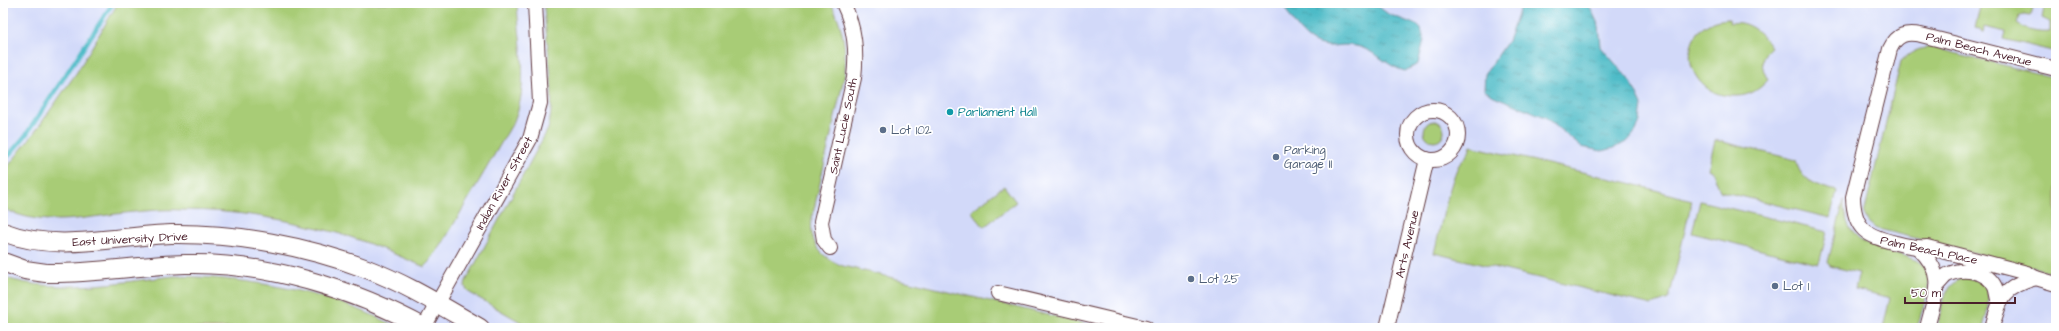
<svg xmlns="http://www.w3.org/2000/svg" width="2059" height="331" font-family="'Architects Daughter',sans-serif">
<defs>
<pattern id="water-ripples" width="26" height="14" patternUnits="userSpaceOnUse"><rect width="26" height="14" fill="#4dbbc7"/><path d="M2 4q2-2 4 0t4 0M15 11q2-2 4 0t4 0" fill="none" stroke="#4297a2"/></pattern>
</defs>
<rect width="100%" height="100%" fill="#fff"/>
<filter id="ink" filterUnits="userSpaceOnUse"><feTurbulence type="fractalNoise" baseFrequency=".025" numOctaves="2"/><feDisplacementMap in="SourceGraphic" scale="8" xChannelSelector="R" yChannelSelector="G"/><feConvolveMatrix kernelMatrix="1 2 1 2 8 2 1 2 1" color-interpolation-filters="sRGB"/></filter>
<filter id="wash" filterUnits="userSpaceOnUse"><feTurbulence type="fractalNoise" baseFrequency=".012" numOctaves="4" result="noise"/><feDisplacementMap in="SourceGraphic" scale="16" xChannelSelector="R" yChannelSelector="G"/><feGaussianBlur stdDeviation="0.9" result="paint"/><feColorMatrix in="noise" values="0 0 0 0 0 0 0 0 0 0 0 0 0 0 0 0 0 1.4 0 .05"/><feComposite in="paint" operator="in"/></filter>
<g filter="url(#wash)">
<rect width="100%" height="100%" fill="#f2dbbc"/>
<rect fill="#d2d9f9" x="3" y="3" width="2053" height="325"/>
<g fill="#a8cc76" stroke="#797650">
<path d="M118 3H517C519 44 530 83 514 121L441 246 425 267C396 255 367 241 337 233 287 219 234 210 182 210 163 209 143 211 125 213 84 217 42 229 3 208V173L37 129 77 72Z"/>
<path d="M544 3H831C843 26 846 47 845 73L812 218C809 243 820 257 843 266L1103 328H531L470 293 465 287 466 281 548 129C558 90 545 44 544 3Z"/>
<path d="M1981 3H2034L2031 15 2023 14 2019 16 2017 24C2028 31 2037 33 2050 32V22L2042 18 2045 3 2056 5V52L2004 39 2006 32 1984 27 1983 33 1979 28 1975 27Z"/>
<path d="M1729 19 1730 23C1748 20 1762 33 1771 47 1759 57 1761 67 1768 80 1759 90 1749 96 1736 96 1682 99 1671 22 1729 19Z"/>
<path d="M1930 47 2056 78V273L1875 228 1868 222 1864 214 1901 61C1911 52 1917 49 1930 47Z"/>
<circle cx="1434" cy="131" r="10"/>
<path d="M1715 140 1796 160C1800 182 1818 186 1837 191L1830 218 1720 191 1713 172 1708 169Z"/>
<path d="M1471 146 1629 183 1692 200 1669 299 1652 305 1434 253C1441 226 1446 197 1456 171 1460 159 1468 159 1471 146Z"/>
<polygon points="1004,186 1016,202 984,227 971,211"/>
<path d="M1844 200C1842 269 1928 239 1929 280 1929 291 1920 316 1917 328H1883L1890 298 1855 289 1859 273 1830 266 1828 262Z"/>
<polygon points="1700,201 1827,232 1820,260 1818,264 1692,233"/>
<path d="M174 276C252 278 329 291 399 328H3V277C58 295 118 282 174 276Z"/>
<path d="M1965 278C1997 280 1988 307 1983 328H1937C1942 308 1942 284 1965 278Z"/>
</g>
<g fill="url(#water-ripples)" stroke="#4c6d79">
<path d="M1282 3H1374L1388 14 1417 25 1421 29 1424 40 1418 64 1405 71C1389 67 1378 54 1363 48 1352 44 1343 45 1332 46 1305 47 1294 23 1282 3Z"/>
<polygon points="1522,3 1588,3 1599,26 1601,47 1631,82 1642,105 1640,121 1636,131 1628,141 1614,148 1602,151 1581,147 1545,117 1494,96 1484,90 1485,74 1508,41"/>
</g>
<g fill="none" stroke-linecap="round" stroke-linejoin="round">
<polyline stroke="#4dbbc7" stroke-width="4.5" points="3,162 26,135 113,3"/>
</g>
</g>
<g filter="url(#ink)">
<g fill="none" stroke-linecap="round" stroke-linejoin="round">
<g stroke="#633b41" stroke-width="16">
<g id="minor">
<path d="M2056 69 1921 35C1906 32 1897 34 1890 49L1853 197C1854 230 1867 236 1896 243 1907 246 1916 248 1927 247L2027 273 2036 278 2056 284"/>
<circle cx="1433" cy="135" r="25"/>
<path d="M830 248 824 240 821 222 854 78C857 51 855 28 843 3"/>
<path d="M1918 248C1947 274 1935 295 1927 328"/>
<path d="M1938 284C1941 281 1944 277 1947 275 1962 267 1987 270 1995 287 1997 292 1997 298 1999 303"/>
<polyline points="998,293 1146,328"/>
<polyline points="424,327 530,139 540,103 535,3"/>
<polyline points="1387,328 1427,159"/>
<path d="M1992 328C2000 297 2004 287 2036 278"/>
</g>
</g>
<g stroke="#633b41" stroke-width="20">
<g id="tertiary">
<path d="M3 232C57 253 116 236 171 234 237 233 306 246 367 269 407 284 443 307 480 328"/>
<path d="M3 262 25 270 46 273C93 274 139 265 185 264 267 262 354 289 425 328"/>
</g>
</g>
<use href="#minor" stroke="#fff" stroke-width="14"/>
<use href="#tertiary" stroke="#fff" stroke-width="18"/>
</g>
</g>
<circle fill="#0f9aa8" stroke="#fff" stroke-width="1.5" cx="950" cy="112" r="4"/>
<g fill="#5c6f8a" stroke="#fff" stroke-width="1.5">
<circle cx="883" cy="130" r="4"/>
<circle cx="1276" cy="157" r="4"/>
<circle cx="1191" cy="279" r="4"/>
<circle cx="1775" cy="286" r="4"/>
</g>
<g text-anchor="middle" stroke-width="3.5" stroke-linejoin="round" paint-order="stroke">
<g font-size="12" fill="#4a1f2b" stroke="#fff">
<text transform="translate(1979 49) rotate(14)" y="4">Palm Beach Avenue</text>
<text transform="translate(843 126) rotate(-78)" y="4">Saint Lucie South</text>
<text transform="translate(504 183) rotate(-61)" y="4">Indian River Street</text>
<text transform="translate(130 239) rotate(-3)" y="4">East University Drive</text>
<text transform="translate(1407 244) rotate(-77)" y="4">Arts Avenue</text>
<text transform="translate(1929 250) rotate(12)" y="4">Palm Beach Place</text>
</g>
<g font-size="12" fill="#0d838f" stroke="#fff" text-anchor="start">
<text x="958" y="116">Parliament Hall</text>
</g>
<g font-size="12" fill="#4e5e75" stroke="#fff" text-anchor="start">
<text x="891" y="134">Lot 102</text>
<text x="1284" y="154">Parking<tspan x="1284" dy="14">Garage II</tspan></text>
<text x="1199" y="283">Lot 25</text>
<text x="1783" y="290">Lot 1</text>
</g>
</g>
<rect width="2059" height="331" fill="none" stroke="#fff" stroke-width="16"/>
<path d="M1905 297v6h110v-6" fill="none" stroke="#4a1f2b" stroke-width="2"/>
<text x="1911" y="297" font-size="12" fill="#4a1f2b" stroke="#ffffff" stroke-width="3" paint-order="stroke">50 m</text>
</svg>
